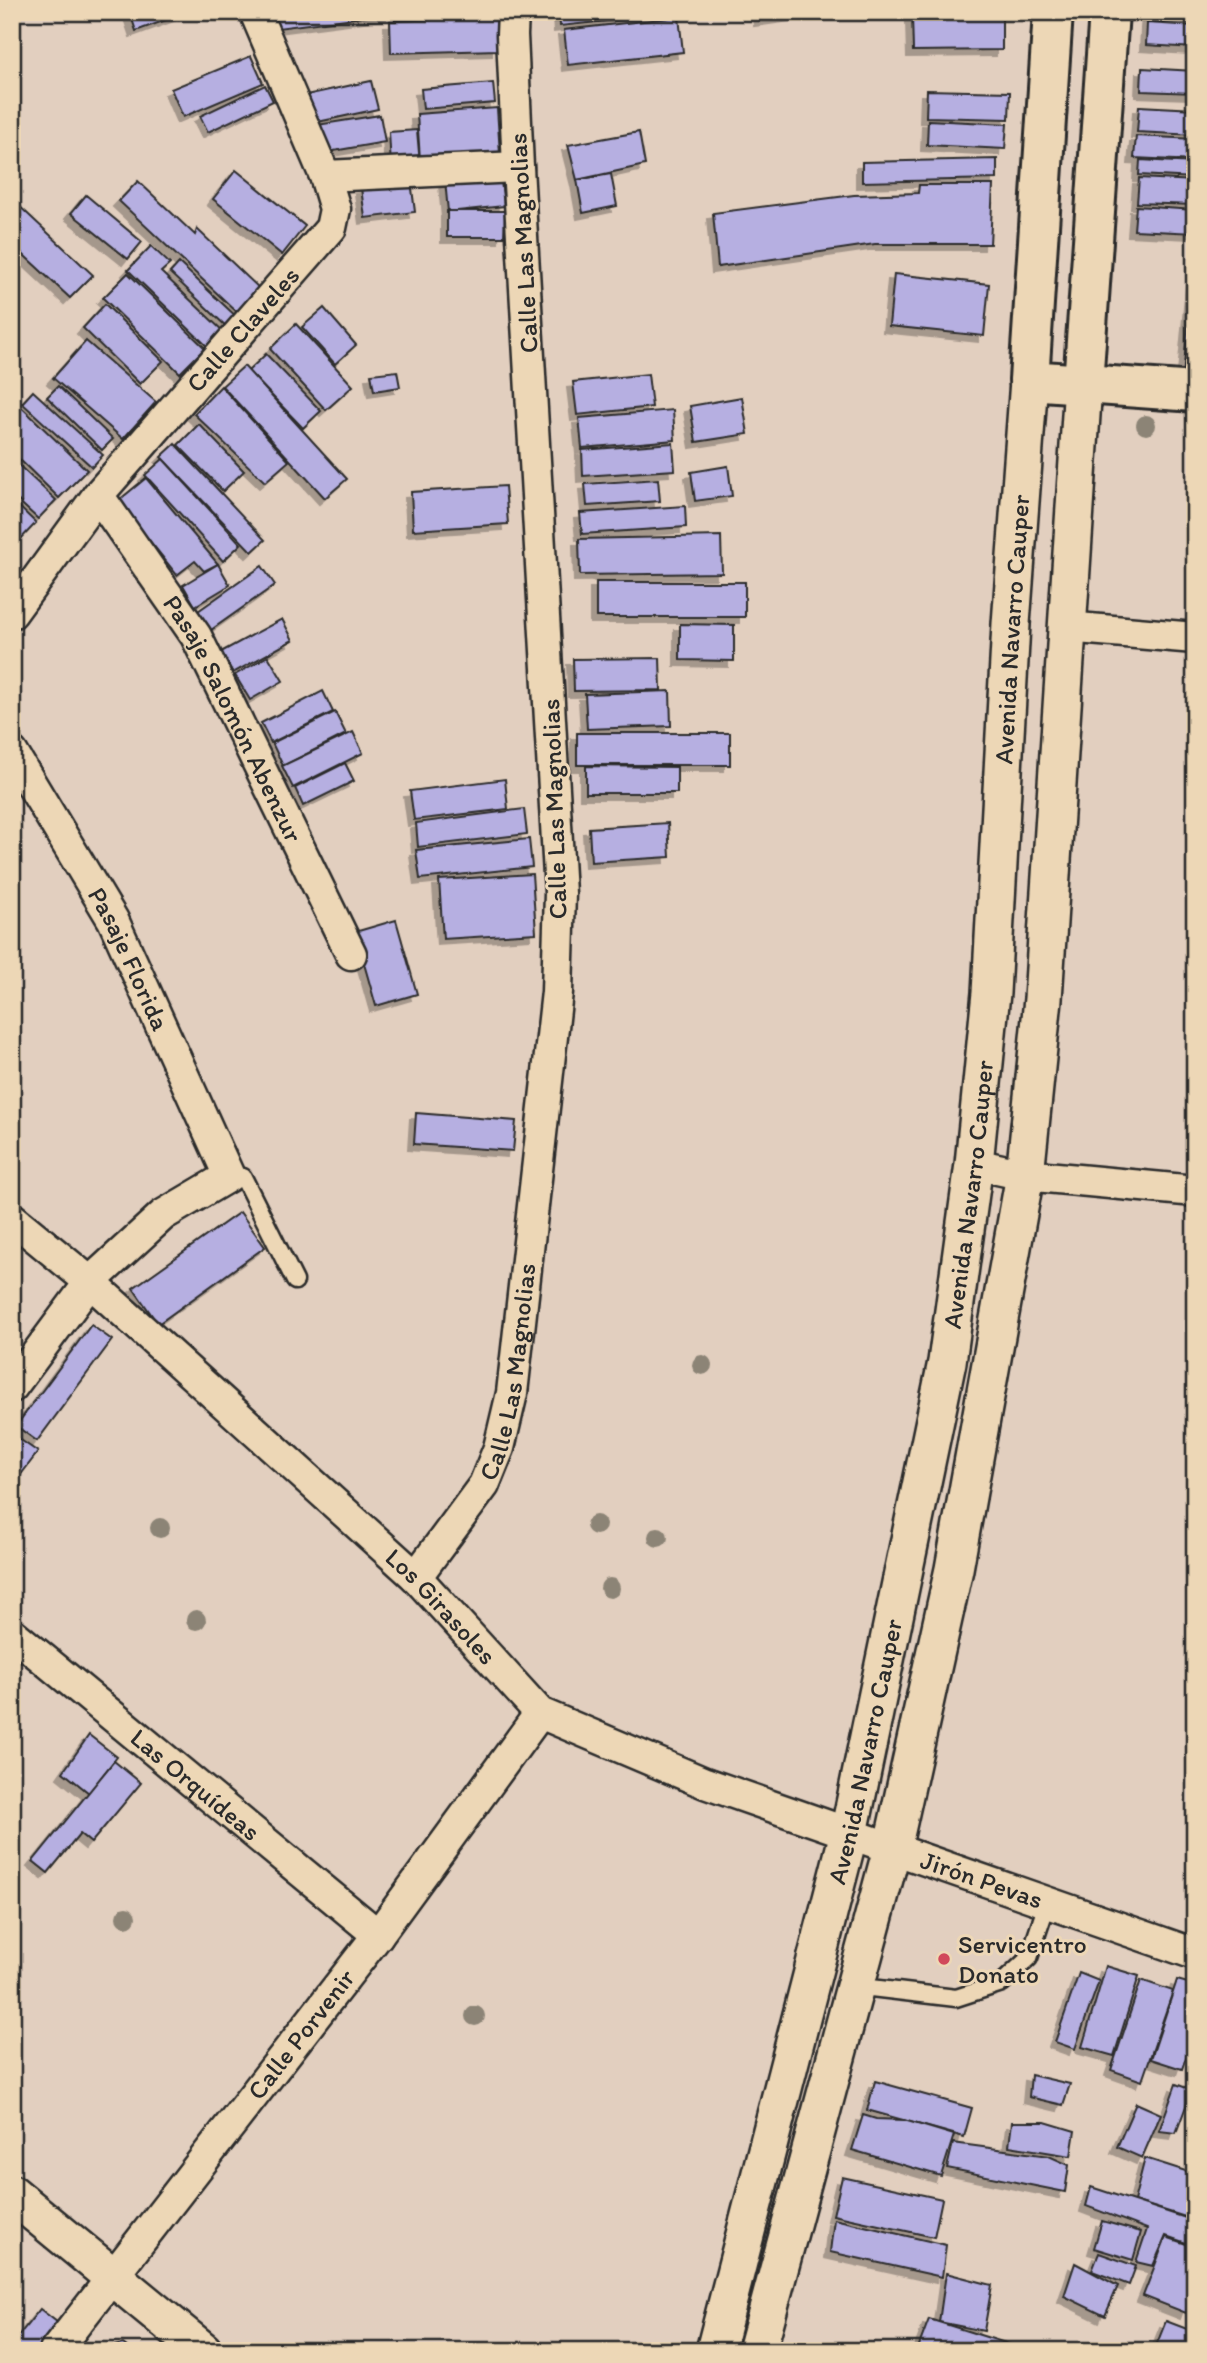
<svg xmlns="http://www.w3.org/2000/svg" width="1207" height="2363" font-family="Itim,sans-serif">
<defs>
<filter id="shadow"><feDropShadow dx="-6" dy="6" stdDeviation="0" flood-color="#0004"/></filter>
</defs>
<rect width="100%" height="100%" fill="#e2cfbf"/>
<filter id="ink" filterUnits="userSpaceOnUse"><feTurbulence type="fractalNoise" baseFrequency=".0143" numOctaves="2"/><feDisplacementMap in="SourceGraphic" scale="14" xChannelSelector="R" yChannelSelector="G"/><feConvolveMatrix kernelMatrix="1 2 1 2 8 2 1 2 1" color-interpolation-filters="sRGB"/></filter>
<g filter="url(#ink)">
<g fill="#b6afe1" stroke="#2b2b2b" stroke-width="2" filter="url(#shadow)">
<polygon points="134,12 188,12 136,31 130,13"/>
<polygon points="275,12 392,12 392,13 278,28"/>
<rect x="415" y="12" width="77" height="3"/>
<polygon points="559,12 684,12 684,13 560,26"/>
<polygon points="759,12 803,12 804,14 760,20"/>
<polygon points="1148,12 1195,12 1195,22 1147,22"/>
<polygon points="1002,13 1002,50 913,51 912,15"/>
<polygon points="498,17 498,50 391,53 390,21"/>
<polygon points="679,17 683,52 568,65 564,30"/>
<polygon points="1147,23 1195,26 1195,48 1146,45"/>
<polygon points="251,56 263,83 183,117 171,89"/>
<polygon points="1142,68 1195,71 1195,93 1141,91"/>
<polygon points="371,81 378,109 313,123 306,95"/>
<polygon points="493,83 495,103 423,109 421,89"/>
<polygon points="265,85 273,101 208,132 200,116"/>
<polygon points="927,90 1010,92 1009,119 926,117"/>
<polygon points="1139,106 1195,109 1195,135 1137,132"/>
<polygon points="497,108 500,154 420,160 417,114"/>
<polygon points="380,115 385,142 322,153 317,125"/>
<polygon points="928,120 1007,124 1005,149 927,145"/>
<polygon points="417,130 420,164 391,166 389,132"/>
<polygon points="639,132 645,165 577,180 568,145"/>
<polygon points="1136,136 1195,139 1195,161 1134,158"/>
<polygon points="997,159 997,179 862,182 862,162"/>
<polygon points="1140,160 1195,163 1195,178 1139,175"/>
<polygon points="236,170 305,226 282,255 213,199"/>
<polygon points="500,173 504,206 448,212 445,180"/>
<polygon points="611,174 617,206 583,213 577,180"/>
<polygon points="1139,178 1195,181 1195,205 1137,203"/>
<polygon points="138,181 195,235 197,229 261,290 239,314 119,201"/>
<polygon points="411,181 415,212 365,218 361,188"/>
<polygon points="919,185 993,185 990,244 875,244 718,267 713,213 854,195 918,193"/>
<polygon points="86,195 142,242 128,259 71,213"/>
<polygon points="16,203 93,275 70,298 12,244 12,206"/>
<polygon points="1136,206 1195,210 1195,233 1134,230"/>
<polygon points="447,211 505,211 504,237 447,237"/>
<polygon points="151,246 170,264 161,272 226,334 211,350 128,270"/>
<polygon points="179,263 240,320 230,330 170,273"/>
<polygon points="128,273 205,348 180,373 103,298"/>
<polygon points="894,274 989,284 984,336 889,326"/>
<polygon points="1192,279 1195,279 1195,389 1182,388"/>
<polygon points="105,304 163,361 140,384 83,328"/>
<polygon points="324,308 356,345 335,364 302,327"/>
<polygon points="296,324 353,386 326,410 270,349"/>
<polygon points="86,341 156,402 123,439 53,378"/>
<polygon points="266,354 321,411 303,428 248,371"/>
<polygon points="244,366 347,479 325,498 222,386"/>
<polygon points="397,371 400,387 374,391 371,374"/>
<polygon points="648,374 652,407 577,415 573,382"/>
<polygon points="58,386 113,439 102,450 47,397"/>
<polygon points="221,386 289,461 265,482 194,414"/>
<polygon points="33,391 103,455 92,467 22,403"/>
<polygon points="742,397 748,434 696,442 690,406"/>
<polygon points="14,400 87,470 59,498 12,452"/>
<polygon points="673,410 675,440 582,448 579,418"/>
<polygon points="199,424 244,471 223,491 178,445"/>
<polygon points="673,443 675,470 583,476 582,450"/>
<polygon points="175,444 265,540 252,552 161,457"/>
<polygon points="12,459 56,500 38,519 12,495"/>
<polygon points="163,459 241,544 223,561 145,475"/>
<polygon points="728,466 732,496 695,501 691,472"/>
<polygon points="146,478 218,564 204,571 195,561 177,575 118,501"/>
<polygon points="658,479 660,501 587,506 585,484"/>
<polygon points="505,486 508,524 413,530 411,492"/>
<polygon points="12,500 36,523 16,544 12,540"/>
<polygon points="685,506 686,527 582,534 580,513"/>
<polygon points="721,536 722,573 580,575 579,539"/>
<polygon points="218,564 230,585 195,606 183,585"/>
<polygon points="262,566 275,585 211,630 198,611"/>
<rect x="596" y="582" width="149" height="35"/>
<polygon points="282,619 293,640 233,673 221,652"/>
<polygon points="680,624 734,625 734,661 680,660"/>
<polygon points="268,656 283,681 250,700 235,675"/>
<polygon points="660,658 661,690 574,691 573,659"/>
<polygon points="323,691 333,712 271,743 261,723"/>
<polygon points="670,691 671,726 587,729 585,694"/>
<polygon points="335,712 346,734 283,766 272,743"/>
<polygon points="353,732 363,753 293,788 282,766"/>
<rect x="577" y="733" width="153" height="32"/>
<polygon points="345,763 354,781 303,806 295,788"/>
<polygon points="586,766 677,767 677,793 586,793"/>
<polygon points="505,779 508,809 414,820 410,791"/>
<polygon points="524,809 527,834 418,847 416,823"/>
<polygon points="668,823 670,857 591,862 589,828"/>
<polygon points="529,839 532,867 420,879 416,850"/>
<polygon points="532,874 536,933 443,939 439,880"/>
<polygon points="396,920 417,994 376,1006 355,932"/>
<polygon points="416,1113 516,1121 513,1151 414,1144"/>
<polygon points="240,1212 265,1247 158,1324 133,1288"/>
<polygon points="91,1325 112,1340 37,1441 16,1426"/>
<polygon points="12,1434 38,1452 13,1485 12,1485"/>
<polygon points="89,1735 117,1757 89,1793 63,1772"/>
<polygon points="114,1761 141,1783 91,1843 80,1834 48,1873 33,1861"/>
<polygon points="1106,1966 1139,1976 1114,2056 1082,2047"/>
<polygon points="1079,1973 1099,1981 1075,2049 1055,2042"/>
<polygon points="1141,1980 1173,1991 1142,2081 1111,2070"/>
<polygon points="1177,1980 1195,1985 1195,2031 1182,2069 1151,2059"/>
<polygon points="1031,2075 1070,2084 1063,2105 1029,2097"/>
<polygon points="875,2081 972,2108 964,2137 867,2110"/>
<polygon points="1176,2084 1192,2090 1176,2133 1159,2131"/>
<polygon points="1136,2103 1161,2114 1142,2158 1117,2147"/>
<polygon points="863,2115 876,2119 904,2120 954,2135 941,2176 852,2150"/>
<polygon points="1012,2122 1045,2122 1075,2131 1071,2156 1009,2146"/>
<polygon points="953,2143 1049,2156 1069,2165 1065,2192 947,2168"/>
<polygon points="1145,2158 1195,2174 1195,2220 1134,2201"/>
<polygon points="842,2177 942,2199 934,2237 833,2215"/>
<polygon points="1091,2187 1195,2221 1195,2246 1166,2236 1153,2266 1136,2262 1147,2229 1086,2206"/>
<polygon points="834,2219 946,2245 942,2277 830,2252"/>
<polygon points="1102,2221 1141,2232 1133,2260 1094,2248"/>
<polygon points="1166,2237 1195,2247 1195,2289 1186,2313 1143,2296"/>
<polygon points="1099,2253 1136,2266 1129,2285 1092,2271"/>
<polygon points="1075,2263 1118,2286 1105,2316 1064,2296"/>
<polygon points="946,2273 992,2285 984,2331 939,2322"/>
<polygon points="40,2309 66,2329 48,2351 12,2351 12,2344"/>
<polygon points="929,2319 1031,2351 917,2351"/>
<polygon points="1166,2321 1195,2332 1188,2351 1154,2351"/>
<polygon points="123,2344 132,2351 98,2351 99,2349"/>
</g>
<g fill="none" stroke-linecap="round" stroke-linejoin="round">
<g stroke="#2b2b2b" stroke-width="21">
<g id="service">
<polyline points="229,1176 243,1177 295,1281"/>
<polyline points="854,1986 956,1998 1002,1983 1029,1958 1047,1904"/>
</g>
</g>
<g stroke="#2b2b2b" stroke-width="35">
<g id="minor">
<polyline points="325,176 518,167"/>
<path id="s1" d="M98 495 196 636 351 954"/>
<path id="s2" d="M12 613 98 495 331 228 335 209 325 176 255 12"/>
<polyline points="1066,627 1195,638"/>
<path id="s3" d="M12 752 113 920 229 1176 163 1215 90 1282 12 1387"/>
<polyline points="974,1164 1025,1175 1195,1191"/>
<path id="s4" d="M12 1218 90 1282 416 1577 540 1713 705 1783 1195 1954"/>
<path id="s5" d="M416 1577 484 1485 499 1448 512 1393 557 992 560 893 518 167 512 35 513 12"/>
<path id="s6" d="M12 1633 378 1935"/>
<path id="s7" d="M55 2351 378 1935 540 1713"/>
</g>
</g>
<g stroke="#2b2b2b" stroke-width="42">
<g id="tertiary">
<polyline points="12,2194 203,2351"/>
<path id="s8" d="M715 2351 849 1833 947 1362 974 1164 991 993 1011 624 1029 380"/>
<polyline points="757,2351 892,1849 954,1569 1025,1175 1043,999 1083,384"/>
</g>
</g>
<g stroke="#2b2b2b" stroke-width="44">
<g id="secondary">
<polyline points="1053,12 1029,380 1195,392"/>
<polyline points="1083,384 1109,12"/>
</g>
</g>
<use href="#service" stroke="#edd7b6" stroke-width="16"/>
<use href="#minor" stroke="#edd7b6" stroke-width="30"/>
<use href="#tertiary" stroke="#edd7b6" stroke-width="37"/>
<use href="#secondary" stroke="#edd7b6" stroke-width="38"/>
</g>
<g fill="#8c8476">
<circle cx="1146" cy="425" r="10"/>
<circle cx="702" cy="1365" r="10"/>
<circle cx="596" cy="1525" r="10"/>
<circle cx="160" cy="1528" r="10"/>
<circle cx="658" cy="1537" r="10"/>
<circle cx="610" cy="1588" r="10"/>
<circle cx="196" cy="1620" r="10"/>
<circle cx="126" cy="1917" r="10"/>
<circle cx="475" cy="2016" r="10"/>
</g>
</g>
<circle fill="#d1495b" stroke="#edd7b6" stroke-width="2.5" cx="944" cy="1959" r="7"/>
<g text-anchor="middle" stroke-width="6" stroke-linejoin="round" paint-order="stroke">
<g font-size="26" fill="#2b2b2b" stroke="#edd7b6">
<text transform="translate(523 243) rotate(-93)" y="9">Calle Las Magnolias</text>
<text dy="9" stroke="none"><textPath href="#s2" startOffset="366">Calle Claveles</textPath></text>
<text dy="9" stroke="none"><textPath href="#s8" startOffset="1752">Avenida Navarro Cauper</textPath></text>
<text dy="9" stroke="none"><textPath href="#s1" startOffset="262">Pasaje Salomón Abenzur</textPath></text>
<text transform="translate(554 809) rotate(-92)" y="9">Calle Las Magnolias</text>
<text dy="9" stroke="none"><textPath href="#s3" startOffset="238">Pasaje Florida</textPath></text>
<text dy="9" stroke="none"><textPath href="#s8" startOffset="1185">Avenida Navarro Cauper</textPath></text>
<text dy="9" stroke="none"><textPath href="#s5" startOffset="231">Calle Las Magnolias</textPath></text>
<text dy="9" stroke="none"><textPath href="#s4" startOffset="579">Los Girasoles</textPath></text>
<text dy="9" stroke="none"><textPath href="#s8" startOffset="618">Avenida Navarro Cauper</textPath></text>
<text dy="9" stroke="none"><textPath href="#s6" startOffset="238">Las Orquídeas</textPath></text>
<text dy="9" stroke="none"><textPath href="#s4" startOffset="1197">Jirón Pevas</textPath></text>
<text dy="9" stroke="none"><textPath href="#s7" startOffset="401">Calle Porvenir</textPath></text>
</g>
<g font-size="26" fill="#2b2b2b" stroke="#edd7b6" text-anchor="start">
<text x="958" y="1953">Servicentro<tspan x="958" dy="30">Donato</tspan></text>
</g>
</g>
<rect width="1207" height="2363" fill="none" stroke="#edd7b6" stroke-width="42"/>
<rect x="21" y="21" width="1165" height="2321" fill="none" stroke="#2b2b2b" stroke-width="2.5" filter="url(#ink)"/>
</svg>
